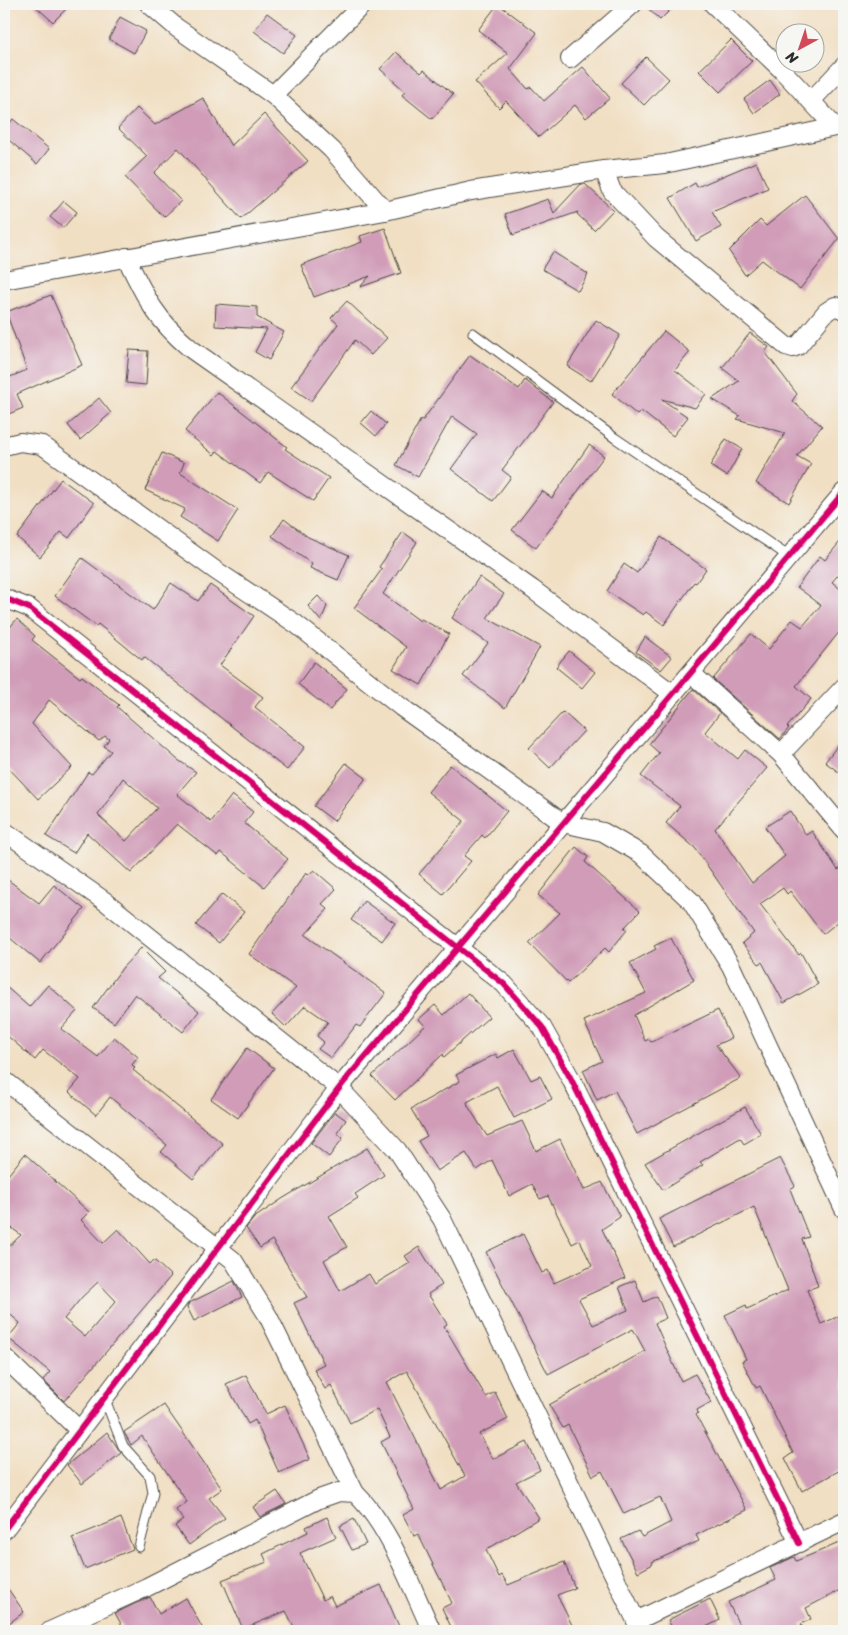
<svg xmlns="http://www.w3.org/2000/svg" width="848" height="1635" font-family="Sriracha,sans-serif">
<rect width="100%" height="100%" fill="#f6f6f2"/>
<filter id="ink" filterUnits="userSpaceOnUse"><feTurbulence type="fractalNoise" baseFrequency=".02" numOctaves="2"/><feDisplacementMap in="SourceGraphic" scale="10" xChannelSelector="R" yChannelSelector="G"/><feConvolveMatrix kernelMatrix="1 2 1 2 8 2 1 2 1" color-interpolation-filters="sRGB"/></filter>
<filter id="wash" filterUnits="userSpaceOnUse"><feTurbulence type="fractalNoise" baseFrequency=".0096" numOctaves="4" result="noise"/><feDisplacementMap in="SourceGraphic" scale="20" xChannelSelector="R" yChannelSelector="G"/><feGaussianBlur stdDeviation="1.12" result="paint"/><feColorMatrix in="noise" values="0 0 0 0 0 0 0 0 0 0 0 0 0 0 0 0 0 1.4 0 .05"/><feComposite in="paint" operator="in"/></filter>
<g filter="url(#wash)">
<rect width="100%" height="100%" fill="#f1dfc3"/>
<g id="blocks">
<g fill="#d09cb8" fill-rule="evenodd">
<polygon points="33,4 71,4 53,22"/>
<polygon points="498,4 537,33 510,69 528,89 531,87 544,101 583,67 610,98 586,118 575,105 539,137 506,101 499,108 475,82 508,53 478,30"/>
<polygon points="643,4 676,4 660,20"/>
<polygon points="267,13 297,35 283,53 254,31"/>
<polygon points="120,17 146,31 134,53 109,39"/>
<polygon points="731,40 752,61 720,92 699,71"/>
<polygon points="396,52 421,73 424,70 453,94 432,119 402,95 405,91 380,69"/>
<polygon points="646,57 669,79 644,105 621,83"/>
<polygon points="770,80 780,94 754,113 744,99"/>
<polygon points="203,98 231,146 264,114 308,161 241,219 178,148 154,173 181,201 164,217 125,177 147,156 118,128 137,108 155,125"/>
<polygon points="13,119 49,149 37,164 4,136 4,130"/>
<polygon points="756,162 768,188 712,212 721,227 696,241 670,198 695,183 697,187"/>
<polygon points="581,184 585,184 613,210 594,230 577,214 578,212 513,235 505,214 548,199 554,213"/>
<polygon points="805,195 839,239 800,289 762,260 745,275 729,251 760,220 766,226"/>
<polygon points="64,201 77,212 63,228 50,217"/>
<polygon points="385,228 401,273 360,287 370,276 314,297 301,265 362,242 360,236"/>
<polygon points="553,252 588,274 578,291 542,269"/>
<polygon points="51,295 82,365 17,394 23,408 4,416 4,362 10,377 27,370 6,312"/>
<polygon points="347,301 387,338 371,355 355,340 311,401 291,387 338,324 331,318"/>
<polygon points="216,304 257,307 257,317 284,332 269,360 255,352 267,329 215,326"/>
<polygon points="596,320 620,335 591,381 567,366"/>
<polygon points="664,331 690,352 675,370 706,394 695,408 661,399 688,417 673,436 641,411 637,415 612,394"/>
<polygon points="750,333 769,347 765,352 797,394 792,401 822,426 797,456 811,464 789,503 756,483 785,433 737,419 740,416 712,399 739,381 722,368"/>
<polygon points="129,350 148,351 146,385 126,383"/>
<polygon points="470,355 519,389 525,380 553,402 502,470 511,477 493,501 451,469 477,434 452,416 418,477 396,465 421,419 423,420"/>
<polygon points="217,392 287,447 285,449 329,478 313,501 268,472 260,483 217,451 214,455 185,431"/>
<polygon points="99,398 111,413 80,440 68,425"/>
<polygon points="371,411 386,424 376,436 361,423"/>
<polygon points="726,439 742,449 727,476 710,466"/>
<polygon points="589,445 604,456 536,548 512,530 542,491 552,498"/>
<polygon points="162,453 184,463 180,473 238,510 218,541 180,517 185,509 145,490"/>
<polygon points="61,479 94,503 69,538 61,532 40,557 17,537"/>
<polygon points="284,519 308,537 349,555 338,580 310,568 312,564 272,536"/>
<polygon points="403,532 417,542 383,594 420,621 421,619 449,634 421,685 393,669 406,647 354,608 382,569 379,567"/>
<polygon points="661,537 706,569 696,583 694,582 664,625 646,612 643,615 607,591 624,564 637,573"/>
<polygon points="844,537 844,568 832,582 844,592 844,626 796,686 811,699 787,727 789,728 780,739 713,679 751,634 769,649 792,620 802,627 821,605 797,587 820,556 825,560"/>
<polygon points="82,558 153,610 171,583 198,601 210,585 254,616 220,665 263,697 255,707 305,747 287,770 144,657 142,660 98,624 96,626 55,596"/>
<polygon points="479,577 504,594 487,618 540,647 505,708 463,676 488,643 452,618"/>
<polygon points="318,596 327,606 321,621 308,606"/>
<path d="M17 619 35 636 32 640 80 678 82 676 119 705 117 707 178 760 196 772 177 794 211 822 232 795 253 812 244 823 288 859 264 887 221 852 218 856 177 824 131 873 87 833 74 853 46 836 88 772 92 774 111 751 104 746 109 739 105 736 99 741 49 700 32 724 72 767 38 799 4 763V634ZM123 778 157 808 126 841 98 815Z"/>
<polygon points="645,637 672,657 661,670 636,652"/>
<polygon points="569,651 595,672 582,688 556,667"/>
<polygon points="314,662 347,689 330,710 298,684"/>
<polygon points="693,689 720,713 705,732 738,759 745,750 767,768 715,829 752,883 785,856 765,827 790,811 806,835 812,831 838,870 844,866 844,917 823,934 790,891 787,894 783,888 760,904 799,955 801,953 818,984 784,1003 762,962 759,964 742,943 754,933 695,848 666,823 680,806 641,776 659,753 649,744"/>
<polygon points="563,712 584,731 550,768 529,748"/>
<polygon points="844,737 844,776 825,762"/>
<polygon points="346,763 366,778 334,821 314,806"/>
<polygon points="450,765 507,811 485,838 482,835 464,856 471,861 443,894 419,874 464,821 428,792"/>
<polygon points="576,847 588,857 585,862 640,911 624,928 627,930 609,952 605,948 568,983 529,943 560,913 538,895"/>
<polygon points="314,870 336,889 322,904 328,909 305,935 386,993 360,1027 356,1025 331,1058 318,1049 324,1042 317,1036 328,1022 305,1006 286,1027 272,1014 296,988 249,954 306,873 308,875"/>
<polygon points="4,877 39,903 54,885 84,909 40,963 4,933"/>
<polygon points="222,894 244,912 219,943 196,925"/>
<polygon points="364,901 395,923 382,941 351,920"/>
<polygon points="671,938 694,980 634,1015 645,1041 649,1039 651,1042 718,1010 731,1038 716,1045 741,1078 637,1134 615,1091 597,1100 583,1070 602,1061 584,1021 646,993 630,963 656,949 654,946"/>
<polygon points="141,948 165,972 158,978 199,1011 183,1032 135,994 114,1023 93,1008 123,967"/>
<polygon points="4,985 29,1007 48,985 77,1011 61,1029 98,1057 114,1037 138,1057 132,1065 135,1068 133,1070 223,1144 193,1179 161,1152 167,1145 110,1097 96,1115 69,1092 80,1079 43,1050 35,1060 4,1033"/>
<polygon points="468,993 489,1017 444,1057 443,1054 395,1100 372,1076 425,1026 419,1019 435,1005 444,1015"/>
<polygon points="247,1048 274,1068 238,1118 211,1099"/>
<polygon points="514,1049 531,1080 540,1076 552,1099 514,1118 497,1086 467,1102 468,1106 487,1136 522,1121 536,1151 560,1139 584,1190 602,1182 620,1217 602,1229 625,1278 579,1299 593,1325 628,1310 619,1287 635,1280 644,1302 657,1296 666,1318 655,1323 681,1381 695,1374 711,1402 697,1410 698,1413 696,1415 747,1510 696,1535 699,1541 652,1562 653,1564 638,1572 621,1539 638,1531 642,1537 671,1522 660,1497 624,1514 602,1471 593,1476 568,1425 563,1428 549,1405 645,1351 633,1329 548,1374 486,1252 523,1234 542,1273 548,1270 554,1283 592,1266 580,1240 572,1244 548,1196 540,1199 532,1184 509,1196 492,1160 477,1170 466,1153 437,1171 418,1141 427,1136 411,1109 460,1081 456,1075 496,1054 498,1058"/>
<polygon points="745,1107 761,1134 744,1144 740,1138 700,1162 703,1165 663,1190 645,1163"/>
<polygon points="335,1112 346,1120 337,1133 343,1138 329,1157 311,1143"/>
<path d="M367 1148 384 1175 355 1194 358 1198 329 1216 347 1247 324 1260 340 1291 369 1274 375 1284 410 1263 405 1256 419 1247 442 1285 428 1294 447 1324 444 1326 486 1397 495 1392 508 1419 479 1434 493 1459 527 1442 540 1470 516 1482 539 1518 486 1550 499 1577 502 1575 508 1585 564 1562 575 1588 557 1595 575 1631H453L442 1608 452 1603 418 1534 414 1536 403 1515 414 1509 381 1442 390 1437 377 1409 350 1423 331 1385 325 1389 314 1369 324 1364 294 1303 307 1297 272 1240 260 1248 246 1228 254 1218 282 1199ZM407 1371 465 1476 441 1490 387 1382Z"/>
<path d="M25 1154 89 1212 81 1220 103 1243 118 1229 150 1264 154 1260 171 1276 64 1401 43 1380 50 1372 8 1338 20 1323 4 1309V1251L21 1235 4 1222V1180ZM98 1282 116 1301 85 1337 64 1319 82 1297Z"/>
<polygon points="780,1158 795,1186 790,1189 809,1237 802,1239 818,1286 807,1290 821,1324 844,1314 844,1468 802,1491 785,1458 793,1453 760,1386 756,1388 742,1361 746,1359 725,1315 746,1305 747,1309 788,1290 754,1207 673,1247 659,1219"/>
<polygon points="234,1281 242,1297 194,1321 187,1307 189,1303"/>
<polygon points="246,1375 266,1414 285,1405 310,1459 279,1473 255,1420 248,1424 226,1384"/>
<polygon points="164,1405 222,1489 209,1498 225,1518 189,1545 175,1526 183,1520 176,1510 187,1502 142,1436 131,1445 124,1432"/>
<polygon points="107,1432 121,1453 82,1484 67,1465"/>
<polygon points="277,1491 286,1504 260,1517 253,1507"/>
<polygon points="327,1517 336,1537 300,1553 323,1600 330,1596 335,1606 381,1585 401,1631 296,1631 286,1611 243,1629 222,1580 267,1562 263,1554 308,1532 306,1527"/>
<polygon points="121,1518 133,1549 85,1569 72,1538"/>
<polygon points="354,1519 366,1544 352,1550 340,1526"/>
<polygon points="844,1541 844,1588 806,1608 811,1619 801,1624 804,1631 742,1631 728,1602 776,1580 770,1568 794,1557 796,1561"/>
<polygon points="4,1583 24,1612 4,1627"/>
<polygon points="150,1597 159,1614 186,1598 204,1631 125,1631 115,1613"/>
<polygon points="710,1599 720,1620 698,1631 674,1631 668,1620"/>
</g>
</g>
</g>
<g filter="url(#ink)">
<use href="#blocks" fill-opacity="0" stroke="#494642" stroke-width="1"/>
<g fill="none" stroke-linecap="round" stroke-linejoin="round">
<g stroke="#494642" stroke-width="11">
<g id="service">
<polyline points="473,333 615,438 788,556"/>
<polyline points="104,1397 123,1446 150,1476 153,1493 139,1547"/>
</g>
</g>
<g stroke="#494642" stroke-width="20">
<g id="minor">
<polyline points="149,4 177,28 273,95 332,150 385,211"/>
<polyline points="713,4 781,69 835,127"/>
<polyline points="570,59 633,4"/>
<polyline points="273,95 363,4"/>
<polyline points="811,101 844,66"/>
<polyline points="604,170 612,191 656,238 786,346 793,348 798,346 826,312 835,306 844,310"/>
<path d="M126 257C145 297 156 320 191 349L532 589 673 694"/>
<polyline points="4,280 385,211 471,191 604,170 665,164 844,125"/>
<polyline points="4,446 20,442 42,445 215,570 296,624 401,707 563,823 603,832 641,854 691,901 731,966 844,1209"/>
<polyline points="4,598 29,608 504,984 542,1027 571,1079 799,1543"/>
<polyline points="691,673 781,754 844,830"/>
<polyline points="781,754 844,687"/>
<polyline points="4,831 106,902 339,1088 397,1150 442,1219 641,1631"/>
<polyline points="4,1080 233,1260 268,1316 355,1493"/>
<polyline points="4,1357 79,1430"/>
<polyline points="4,1530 344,1082 844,492"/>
<polyline points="636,1621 844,1521"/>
<path d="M50 1631 147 1587 319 1499 339 1492 355 1493C390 1526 411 1587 432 1631"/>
</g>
</g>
<use href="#service" stroke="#fff" stroke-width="9"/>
<use href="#minor" stroke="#fff" stroke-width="18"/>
<g stroke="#f6f6f2" stroke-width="9">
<g id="cycleway">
<polyline points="4,598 29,608 504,984 542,1027 571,1079 799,1543"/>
<polyline points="4,1530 344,1082 844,492"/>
</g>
</g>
<use href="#cycleway" stroke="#d6006c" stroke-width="6"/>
</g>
</g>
<rect width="848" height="1635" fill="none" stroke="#f6f6f2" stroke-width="20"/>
<g transform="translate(800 48) rotate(220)"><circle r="24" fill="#f6f6f2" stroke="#a5a5a2"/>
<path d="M0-4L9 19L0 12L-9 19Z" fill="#d1495b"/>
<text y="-8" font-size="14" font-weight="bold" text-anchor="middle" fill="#2b2b2b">N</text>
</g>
</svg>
